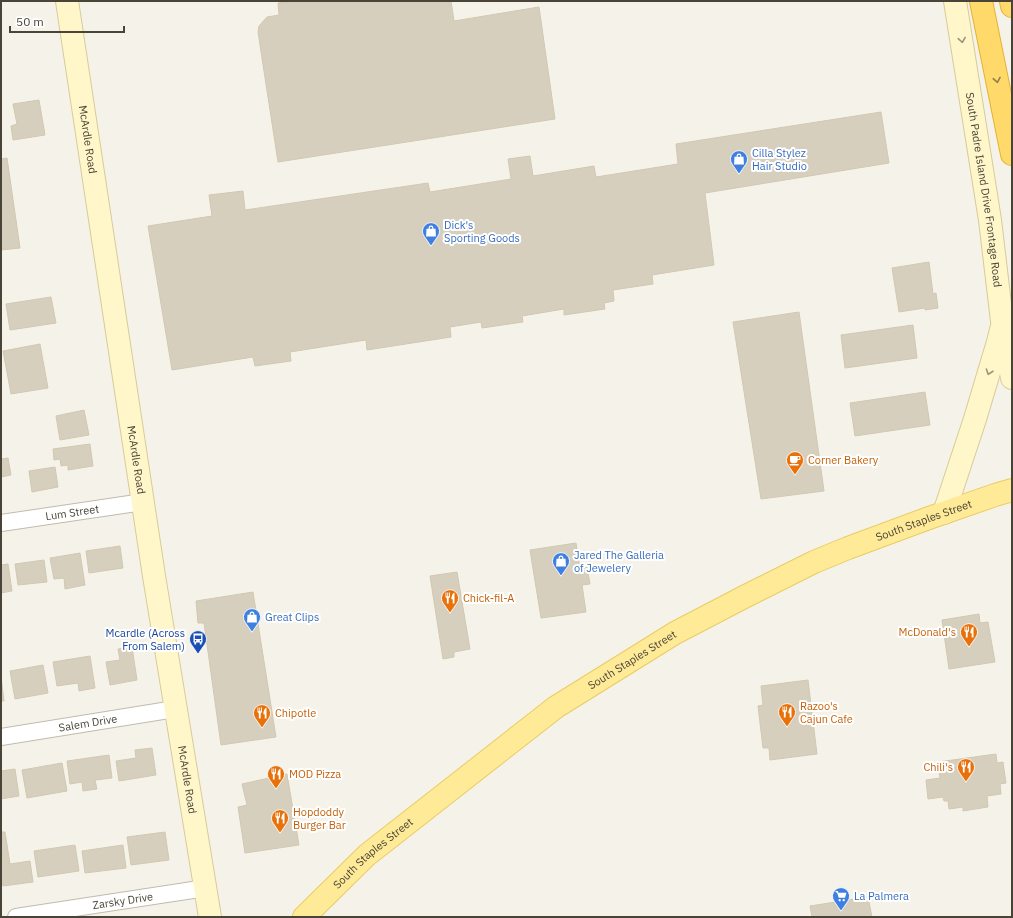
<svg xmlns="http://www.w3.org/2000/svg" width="1013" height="918" font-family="'IBM Plex Sans',sans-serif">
<rect width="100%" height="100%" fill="#f5f3e9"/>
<g fill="#d7cfbe" stroke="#d2c8b1">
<polygon points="290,1 451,1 454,21 539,7 555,119 278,162 258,32 259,26 267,17 279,15 278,3"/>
<polygon points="39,100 45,135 13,140 11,126 17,124 13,104"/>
<polygon points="881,112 889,163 705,193 714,265 652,275 653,284 613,290 614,301 604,303 605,309 564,315 564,309 522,316 523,322 482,328 481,322 450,327 451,337 367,350 366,340 290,352 291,361 255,366 253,357 172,370 148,226 212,216 209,195 243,191 245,210 428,183 430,192 511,179 508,159 530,156 533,176 594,166 596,177 678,164 676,144"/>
<polygon points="7,158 20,248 1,250 1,159"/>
<polygon points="929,262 933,294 936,293 938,308 925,310 925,308 899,312 892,268"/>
<polygon points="51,297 56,323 10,330 6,304"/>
<polygon points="799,312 824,491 761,499 733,322"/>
<polygon points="913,325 917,358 845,368 841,335"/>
<polygon points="40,344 48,388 11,394 3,351"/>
<polygon points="925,392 930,425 855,436 850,403"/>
<polygon points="84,410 89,435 60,440 56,416"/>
<polygon points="90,444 93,466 68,470 68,465 61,466 60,459 54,460 53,449"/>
<polygon points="8,458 11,475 1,477 1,459"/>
<polygon points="55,467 58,487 32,492 29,471"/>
<polygon points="576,543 580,568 587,567 590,584 582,585 586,612 541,618 530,550"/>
<polygon points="120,546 123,568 89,573 86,551"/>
<polygon points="80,553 85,585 65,589 64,578 54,579 50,558"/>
<polygon points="44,560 47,582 18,585 15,564"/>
<polygon points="8,564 12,591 1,593 1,565"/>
<polygon points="457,572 470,649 454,652 454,657 443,659 430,576"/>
<polygon points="253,592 276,737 221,745 204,623 198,623 196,601"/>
<polygon points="979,614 980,623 988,622 995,662 949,669 942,620"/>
<polygon points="132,647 137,680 110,685 106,662 120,660 118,649"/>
<polygon points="90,656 95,688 79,691 78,683 57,686 53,662"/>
<polygon points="43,665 48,693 15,699 10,671"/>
<polygon points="1,676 4,701 1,701"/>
<polygon points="808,680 817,754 770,760 769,748 763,748 758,706 763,705 761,686"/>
<polygon points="152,748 156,775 119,781 116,761 136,758 135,750"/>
<polygon points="996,754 997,763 1003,762 1006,783 1000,784 1001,794 987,796 988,807 963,811 963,807 949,809 948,801 944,801 943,797 928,799 926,780 940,778 938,762"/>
<polygon points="109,755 112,778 95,780 97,789 83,791 82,782 70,784 67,761"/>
<polygon points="62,763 67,791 27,798 22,770"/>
<polygon points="15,769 19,796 1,799 1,771"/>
<polygon points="287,774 299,845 245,853 238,807 247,805 242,784"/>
<polygon points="1,832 5,832 10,864 30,861 33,882 3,886 1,880"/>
<polygon points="165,832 169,860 131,865 127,837"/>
<polygon points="75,845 79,871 38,877 34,851"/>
<polygon points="123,845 126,868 85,873 82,851"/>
<polygon points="868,897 872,917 812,917 810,906"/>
</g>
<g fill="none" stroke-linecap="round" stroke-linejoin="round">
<g stroke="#c1bbab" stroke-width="18">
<g id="street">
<path id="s1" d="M1 523 143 502"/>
<path id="s2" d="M1 737 175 709"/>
<path id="s3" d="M16 917 206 888"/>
</g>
</g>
<g stroke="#d7cb98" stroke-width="24">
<g id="secondary">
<path id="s4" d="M67 1 154 576 210 917"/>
<path id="s5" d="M955 1 990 220 1002 321 1012 378"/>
<polyline points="944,513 975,419 998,342 1001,330"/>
</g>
</g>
<g stroke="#e9cc64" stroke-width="24">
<g id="primary">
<path id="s6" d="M304 917 367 855 556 707 675 633 746 596 814 562 848 548 929 518 995 495 1012 490"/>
</g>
</g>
<g stroke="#e4b234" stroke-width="24">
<g id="highway">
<polyline points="981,1 1012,154"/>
<polyline points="1011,1 1012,6"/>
</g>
</g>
<use href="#street" stroke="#fff" stroke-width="16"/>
<use href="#secondary" stroke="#fff6c9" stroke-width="22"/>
<use href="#primary" stroke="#ffea98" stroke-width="22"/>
<use href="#highway" stroke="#ffda6a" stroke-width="22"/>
</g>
<defs><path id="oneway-chevron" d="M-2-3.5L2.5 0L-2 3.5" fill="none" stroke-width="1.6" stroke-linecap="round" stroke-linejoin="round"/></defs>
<g stroke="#9b9479">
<use href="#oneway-chevron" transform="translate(962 40) rotate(81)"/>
<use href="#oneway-chevron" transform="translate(989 372) rotate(109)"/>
</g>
<use stroke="#92804b" href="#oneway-chevron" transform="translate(997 80) rotate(79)"/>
<defs>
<g id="shop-pin" transform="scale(0.9)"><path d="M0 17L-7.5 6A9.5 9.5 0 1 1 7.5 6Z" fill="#3f7fe0" stroke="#fff"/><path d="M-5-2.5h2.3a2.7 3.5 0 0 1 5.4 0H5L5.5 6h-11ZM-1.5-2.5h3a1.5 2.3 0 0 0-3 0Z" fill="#fff"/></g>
<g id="cafe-pin" transform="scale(0.9)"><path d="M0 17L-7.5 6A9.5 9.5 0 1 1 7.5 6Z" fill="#e8710a" stroke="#fff"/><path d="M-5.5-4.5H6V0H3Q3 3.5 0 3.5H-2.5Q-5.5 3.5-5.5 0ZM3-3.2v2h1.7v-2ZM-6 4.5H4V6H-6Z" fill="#fff"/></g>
<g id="restaurant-pin" transform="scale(0.9)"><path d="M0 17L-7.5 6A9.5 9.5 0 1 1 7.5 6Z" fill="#e8710a" stroke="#fff"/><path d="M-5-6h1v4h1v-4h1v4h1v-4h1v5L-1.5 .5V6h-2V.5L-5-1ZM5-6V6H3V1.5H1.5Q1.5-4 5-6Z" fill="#fff"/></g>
<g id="bus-pin" transform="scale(0.9)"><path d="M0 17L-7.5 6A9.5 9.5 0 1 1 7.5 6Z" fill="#1a4fb4" stroke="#fff"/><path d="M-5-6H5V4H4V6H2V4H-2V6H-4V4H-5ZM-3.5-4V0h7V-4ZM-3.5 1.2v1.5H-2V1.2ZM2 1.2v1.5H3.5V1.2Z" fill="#fff"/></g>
<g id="supermarket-pin" transform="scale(0.9)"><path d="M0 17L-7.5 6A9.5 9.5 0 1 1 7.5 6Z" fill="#3f7fe0" stroke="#fff"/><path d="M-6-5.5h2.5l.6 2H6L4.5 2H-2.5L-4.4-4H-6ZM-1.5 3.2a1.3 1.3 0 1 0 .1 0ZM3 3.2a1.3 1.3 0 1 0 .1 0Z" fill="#fff"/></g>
</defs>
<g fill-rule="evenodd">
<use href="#shop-pin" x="739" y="159"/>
<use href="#shop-pin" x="431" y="231"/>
<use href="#cafe-pin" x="795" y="460"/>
<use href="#shop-pin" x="561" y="561"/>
<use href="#restaurant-pin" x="450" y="598"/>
<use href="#shop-pin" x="252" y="617"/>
<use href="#restaurant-pin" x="969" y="632"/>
<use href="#bus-pin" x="198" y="639"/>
<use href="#restaurant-pin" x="787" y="712"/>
<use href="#restaurant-pin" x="262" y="713"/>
<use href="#restaurant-pin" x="966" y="767"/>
<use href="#restaurant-pin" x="276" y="774"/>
<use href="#restaurant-pin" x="280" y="818"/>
<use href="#supermarket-pin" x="841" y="896"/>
</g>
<g text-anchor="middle" stroke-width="4" stroke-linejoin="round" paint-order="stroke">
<g font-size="11" fill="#494437" stroke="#fff">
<text dy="4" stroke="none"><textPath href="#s4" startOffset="140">McArdle Road</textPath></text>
<text dy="4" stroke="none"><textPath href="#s5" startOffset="191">South Padre Island Drive Frontage Road</textPath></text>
<text dy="4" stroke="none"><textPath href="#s4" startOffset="464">McArdle Road</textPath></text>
<text dy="4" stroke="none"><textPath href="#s1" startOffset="72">Lum Street</textPath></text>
<text dy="4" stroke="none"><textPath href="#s6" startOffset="742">South Staples Street</textPath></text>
<text dy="4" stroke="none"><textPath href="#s6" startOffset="418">South Staples Street</textPath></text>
<text dy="4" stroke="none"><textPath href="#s2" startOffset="88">Salem Drive</textPath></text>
<text dy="4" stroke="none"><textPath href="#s4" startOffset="788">McArdle Road</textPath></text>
<text dy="4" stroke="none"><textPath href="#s6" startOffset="94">South Staples Street</textPath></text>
<text dy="4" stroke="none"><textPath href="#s3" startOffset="108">Zarsky Drive</textPath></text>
</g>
<g font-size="11" fill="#366cbe" stroke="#fff" text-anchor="start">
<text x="752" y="157">Cilla Stylez<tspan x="752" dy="13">Hair Studio</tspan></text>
<text x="444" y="229">Dick's<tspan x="444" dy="13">Sporting Goods</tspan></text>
<text x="574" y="559">Jared The Galleria<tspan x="574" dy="13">of Jewelery</tspan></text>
<text x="265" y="621">Great Clips</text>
<text x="854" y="900">La Palmera</text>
</g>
<g font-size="11" fill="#c56008" stroke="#fff" text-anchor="start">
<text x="808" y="464">Corner Bakery</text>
<text x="463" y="602">Chick-fil-A</text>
<text x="956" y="636" text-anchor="end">McDonald's</text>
<text x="800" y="710">Razoo's<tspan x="800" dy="13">Cajun Cafe</tspan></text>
<text x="275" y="717">Chipotle</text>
<text x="953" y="771" text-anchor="end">Chili's</text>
<text x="289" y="778">MOD Pizza</text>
<text x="293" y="816">Hopdoddy<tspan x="293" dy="13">Burger Bar</tspan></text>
</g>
<g font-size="11" fill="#164399" stroke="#fff" text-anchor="end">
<text x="185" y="637">Mcardle (Across<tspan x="185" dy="13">From Salem)</tspan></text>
</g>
</g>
<rect width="1013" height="918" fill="none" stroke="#494437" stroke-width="4"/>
<path d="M10 26v6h114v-6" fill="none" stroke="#494437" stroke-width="2"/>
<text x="16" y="26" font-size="12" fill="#494437" stroke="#ffffff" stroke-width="3" paint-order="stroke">50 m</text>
</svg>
